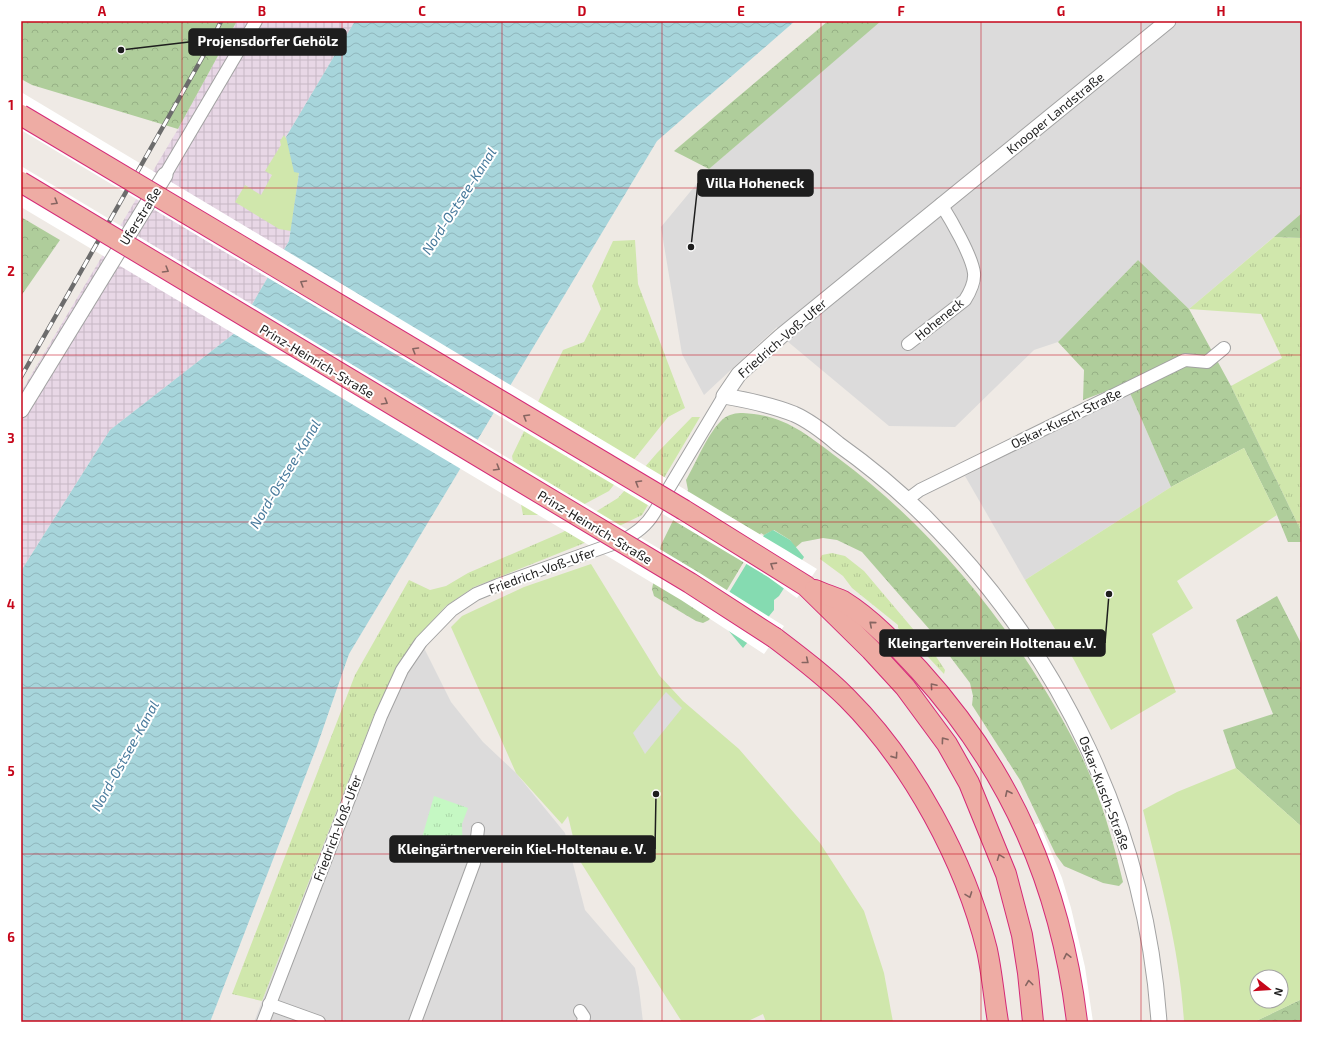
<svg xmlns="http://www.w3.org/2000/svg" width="1323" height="1043" font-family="'Exo 2',sans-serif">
<defs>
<pattern id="industrial-grid" width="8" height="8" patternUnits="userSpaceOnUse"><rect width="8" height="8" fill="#e8d7e6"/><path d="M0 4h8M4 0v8" fill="none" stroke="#c7b8c5"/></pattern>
<pattern id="grass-tufts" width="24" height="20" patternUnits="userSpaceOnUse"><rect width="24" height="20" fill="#d0e7ac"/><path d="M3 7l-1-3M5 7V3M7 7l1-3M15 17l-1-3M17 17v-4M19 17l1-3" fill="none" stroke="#b2c694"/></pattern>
<pattern id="forest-crowns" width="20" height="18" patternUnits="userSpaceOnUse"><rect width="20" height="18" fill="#afcd9b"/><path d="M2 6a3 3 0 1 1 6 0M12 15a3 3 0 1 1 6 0" fill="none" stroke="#96b085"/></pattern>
<pattern id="park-tufts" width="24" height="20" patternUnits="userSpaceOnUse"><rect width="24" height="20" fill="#c5f8c3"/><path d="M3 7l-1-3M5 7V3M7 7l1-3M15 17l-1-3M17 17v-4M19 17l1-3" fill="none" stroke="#a9d4a7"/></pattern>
<pattern id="water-waves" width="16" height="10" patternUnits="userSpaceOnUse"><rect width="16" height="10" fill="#a7d5db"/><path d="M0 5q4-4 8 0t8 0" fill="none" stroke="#8fb6bc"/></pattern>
</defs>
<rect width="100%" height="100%" fill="#efeae5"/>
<g fill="#dcdbdb">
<polygon points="878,21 1302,21 1302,213 1189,309 1138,260 1058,342 1034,350 955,427 889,426 781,336 777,327 704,395 682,354 661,227 709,169"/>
<polygon points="1130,393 1171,487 1025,580 965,476"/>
<polygon points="418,636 451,702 483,742 516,773 565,833 585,910 635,968 639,988 643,1022 254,1022 375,713 398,665"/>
</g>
<polygon fill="url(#industrial-grid)" points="237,21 355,21 286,137 299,172 289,241 236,332 110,430 21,571 21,392 178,129"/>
<g fill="url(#grass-tufts)">
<polygon points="1274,237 1302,238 1302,533 1231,386 1282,358 1261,314 1189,309"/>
<polygon points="635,240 638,284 685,408 668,417 609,491 564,515 523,515 512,456 563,350 584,342 601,309 592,286 613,241"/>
<polygon points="692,417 700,417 642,515 582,544 474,587 446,606 418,636 398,665 375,713 262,1001 232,994 355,675 409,580 430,590 446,586 468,573 563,532 618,498 657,453"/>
<polygon points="832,553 845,556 864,571 935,655 945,670 944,674 914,642 898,628 898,625 852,588 843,576 820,559 822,555"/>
</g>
<g fill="url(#forest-crowns)">
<polygon points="21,21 237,21 178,129 32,85 21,79"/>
<polygon points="828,21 881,21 709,169 674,151"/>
<polygon points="1302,213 1302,238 1274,237"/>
<polygon points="21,217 60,240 21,296"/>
<polygon points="1138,260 1189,309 1231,386 1302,533 1302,542 1288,542 1277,515 1244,448 1171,487 1130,393 1120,386 1083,400 1084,370 1058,342"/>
<path d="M743 413C785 415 806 434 838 458 937 531 1020 636 1076 745 1098 787 1112 836 1123 882L1119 886 1103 883 1064 866 1056 855 1020 780 972 705 973 696 970 683 930 630 862 552 837 540 823 538 802 542 795 548 790 540 774 530 764 535 761 533 709 620 703 623 696 621 654 596 652 589 661 545 688 490 686 480C696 463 708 432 723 419 729 414 736 413 743 413Z"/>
<polygon points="1277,596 1302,645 1302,827 1236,768 1223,730 1273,714 1236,620"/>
<polygon points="1302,999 1302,1022 1254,1022"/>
</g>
<polygon fill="url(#park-tufts)" points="434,796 468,808 462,824 463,856 421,841"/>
<g fill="#d0e7ac" fill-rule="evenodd">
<polygon points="284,135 289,143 299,172 291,231 279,229 235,202 245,185 261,195 272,175 265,171 281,145 280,141"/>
<polygon points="1244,448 1277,515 1177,581 1193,608 1152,634 1176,692 1111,730 1074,660 1025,580 1171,487"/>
<polygon points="591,564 659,675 683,701 739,749 820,843 864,911 884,973 893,1022 766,1022 763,1014 746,1022 682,1022 578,858 568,816 562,824 516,773 451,627 462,616 524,587"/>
<path d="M1236 768 1302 827V999L1254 1022H1184C1180 950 1160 879 1143 810L1177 792ZM1257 977H1281V1001H1257Z"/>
</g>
<polygon fill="#85dbb1" points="773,530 790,540 804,557 779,596 774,600 774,610 743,648 728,630 713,619 764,535"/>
<polygon fill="#dedede" points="666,692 682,708 645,754 633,733"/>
<polygon fill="url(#water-waves)" points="355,21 795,21 657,141 349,654 317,746 210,1022 21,1022 21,571 110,430 236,332 289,241 299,173 294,172 286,137"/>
<g fill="#fff">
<polygon points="21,92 786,550 817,569 797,598 768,577 21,130"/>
<polygon points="21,166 698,572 784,626 764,654 681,600 21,207"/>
<polygon points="1039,823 1062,878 1071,908 1085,967 1093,1022 1068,1022 1060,969 1051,930 1037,883 1015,832"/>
</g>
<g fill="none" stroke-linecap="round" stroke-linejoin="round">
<g stroke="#a2a2a2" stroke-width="14">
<g id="minor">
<polyline points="165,175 256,21"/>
<path d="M908 344 965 300C970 292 975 283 974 273 972 256 951 220 941 204"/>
<polyline points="908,499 920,490 1185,360 1207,362 1224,348"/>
<polyline points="269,1004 319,1022"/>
<polyline points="580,1011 584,1017 583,1022"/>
<path d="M263 1022 381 716 402 670 421 642 452 610 476 594 498 585 624 540C637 532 646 526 654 513L724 396"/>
<polyline points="415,1022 474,863 478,829"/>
</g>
</g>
<g stroke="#a2a2a2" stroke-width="17">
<g id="tertiary">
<polyline points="21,410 165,175"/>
<path d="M1159 1022C1146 830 1061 653 925 517 898 490 869 466 838 444 825 433 810 421 794 414 772 405 747 400 724 396L739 374 781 336 1168 21"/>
</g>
</g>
<g stroke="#d52a77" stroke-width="22">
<g id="trunk">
<polyline points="684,510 806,586 871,650 905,687 947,744 969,783 1006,874 1022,935 1028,973 1033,1022"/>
<path d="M815 590C824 594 834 597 843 601 872 619 896 645 919 670 1011 771 1061 887 1077 1022"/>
<path d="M775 638C800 657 825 676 847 698 912 763 965 861 987 950 992 973 994 998 998 1022"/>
</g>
</g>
<use href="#minor" stroke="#fff" stroke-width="12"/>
<use href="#tertiary" stroke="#fff" stroke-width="15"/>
<use href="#trunk" stroke="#eeaca4" stroke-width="20"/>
<g stroke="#6c6c6c" stroke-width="4.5">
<polyline id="rail" points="21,377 210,44 221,21"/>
</g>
<use href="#rail" stroke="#fff" stroke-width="3" stroke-dasharray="9" stroke-linecap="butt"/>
<g stroke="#d52a77" stroke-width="22" stroke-linecap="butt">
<g id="trunk-bridge">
<polyline points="21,115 684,510"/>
<polyline points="21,182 690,583 775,638"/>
</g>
</g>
<use href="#trunk-bridge" stroke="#eeaca4" stroke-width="20"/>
</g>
<defs><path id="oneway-chevron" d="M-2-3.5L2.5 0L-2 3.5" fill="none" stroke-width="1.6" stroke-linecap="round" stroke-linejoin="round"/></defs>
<g stroke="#866561">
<use href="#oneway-chevron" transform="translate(55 202) rotate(31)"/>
<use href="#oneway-chevron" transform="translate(166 270) rotate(31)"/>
<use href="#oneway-chevron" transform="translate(303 283) rotate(-149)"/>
<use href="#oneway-chevron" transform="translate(415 350) rotate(-149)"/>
<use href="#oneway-chevron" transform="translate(385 402) rotate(31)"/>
<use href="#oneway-chevron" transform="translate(526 417) rotate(-149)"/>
<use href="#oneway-chevron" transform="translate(497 468) rotate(31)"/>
<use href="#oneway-chevron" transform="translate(638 483) rotate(-149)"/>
<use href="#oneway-chevron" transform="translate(773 565) rotate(-148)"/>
<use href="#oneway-chevron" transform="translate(872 624) rotate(-139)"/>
<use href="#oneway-chevron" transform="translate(806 661) rotate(39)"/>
<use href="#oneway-chevron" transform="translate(933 686) rotate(-130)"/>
<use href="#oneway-chevron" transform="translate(944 740) rotate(-126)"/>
<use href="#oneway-chevron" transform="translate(895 756) rotate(55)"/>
<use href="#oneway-chevron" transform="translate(1008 793) rotate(-115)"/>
<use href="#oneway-chevron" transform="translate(1000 857) rotate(-111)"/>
<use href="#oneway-chevron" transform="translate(969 895) rotate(70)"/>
<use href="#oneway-chevron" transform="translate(1067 956) rotate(-102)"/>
<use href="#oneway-chevron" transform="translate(1029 983) rotate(-97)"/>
</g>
<path fill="none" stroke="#c6071b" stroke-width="1" stroke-opacity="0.55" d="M182 21V1022M342 21V1022M502 21V1022M662 21V1022M821 21V1022M981 21V1022M1141 21V1022M21 188H1302M21 355H1302M21 522H1302M21 688H1302M21 854H1302"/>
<g text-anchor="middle" stroke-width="4" stroke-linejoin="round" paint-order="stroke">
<g font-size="13" fill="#1e1e1e" stroke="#fff">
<text transform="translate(1055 113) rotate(-39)" y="5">Knooper Landstraße</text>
<text transform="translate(140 216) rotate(-58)" y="5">Uferstraße</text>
<text transform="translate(939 319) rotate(-39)" y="5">Hoheneck</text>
<text transform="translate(782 338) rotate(-41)" y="5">Friedrich-Voß-Ufer</text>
<text transform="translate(317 361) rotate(31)" y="5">Prinz-Heinrich-Straße</text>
<text transform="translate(1066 418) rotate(-26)" y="5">Oskar-Kusch-Straße</text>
<text transform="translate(595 527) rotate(31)" y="5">Prinz-Heinrich-Straße</text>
<text transform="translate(542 570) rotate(-20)" y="5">Friedrich-Voß-Ufer</text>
<text transform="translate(1105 793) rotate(69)" y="5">Oskar-Kusch-Straße</text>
<text transform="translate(337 828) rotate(-69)" y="5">Friedrich-Voß-Ufer</text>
</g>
<g font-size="14" font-style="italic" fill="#487a9c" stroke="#fff">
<text transform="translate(459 201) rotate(-57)" y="5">Nord-Ostsee-Kanal</text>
<text transform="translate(285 474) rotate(-59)" y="5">Nord-Ostsee-Kanal</text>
<text transform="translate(125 756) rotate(-61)" y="5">Nord-Ostsee-Kanal</text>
</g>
</g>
<path fill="none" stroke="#1e1e1e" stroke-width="1.5" d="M121 50L189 42M691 247L698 183M1109 594L1105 643M656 794L655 849"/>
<g fill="#1e1e1e" stroke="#fff" stroke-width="1.5">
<circle cx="121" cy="50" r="4"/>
<circle cx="691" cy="247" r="4"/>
<circle cx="1109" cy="594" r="4"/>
<circle cx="656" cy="794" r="4"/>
</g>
<g fill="#1e1e1e" stroke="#1e1e1e" stroke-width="1.5">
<rect x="189" y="29" width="157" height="26" rx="4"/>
<rect x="698" y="170" width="115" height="26" rx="4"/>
<rect x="880" y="630" width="225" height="26" rx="4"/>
<rect x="390" y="836" width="265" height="26" rx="4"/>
</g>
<g font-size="14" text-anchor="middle" font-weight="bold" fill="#fff">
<text x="268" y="46">Projensdorfer Gehölz</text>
<text x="755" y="188">Villa Hoheneck</text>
<text x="992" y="648">Kleingartenverein Holtenau e.V.</text>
<text x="522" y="854">Kleingärtnerverein Kiel-Holtenau e. V.</text>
</g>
<rect width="1323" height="1043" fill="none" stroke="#ffffff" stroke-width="44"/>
<g transform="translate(1269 989) rotate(107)"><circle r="19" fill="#ffffff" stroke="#a5a5a5"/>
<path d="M0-3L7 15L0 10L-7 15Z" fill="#c6071b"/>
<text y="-6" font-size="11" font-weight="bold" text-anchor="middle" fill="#1e1e1e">N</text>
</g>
<rect x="22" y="22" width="1279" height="999" fill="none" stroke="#c6071b" stroke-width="1.5"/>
<g font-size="13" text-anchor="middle" font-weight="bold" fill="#c6071b">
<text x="102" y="16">A</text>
<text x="262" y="16">B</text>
<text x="422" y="16">C</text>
<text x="582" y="16">D</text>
<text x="741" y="16">E</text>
<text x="901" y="16">F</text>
<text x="1061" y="16">G</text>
<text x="1221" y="16">H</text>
<text x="11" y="110">1</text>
<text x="11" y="276">2</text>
<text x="11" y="443">3</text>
<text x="11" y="609">4</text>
<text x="11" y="776">5</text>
<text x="11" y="942">6</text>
</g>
</svg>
